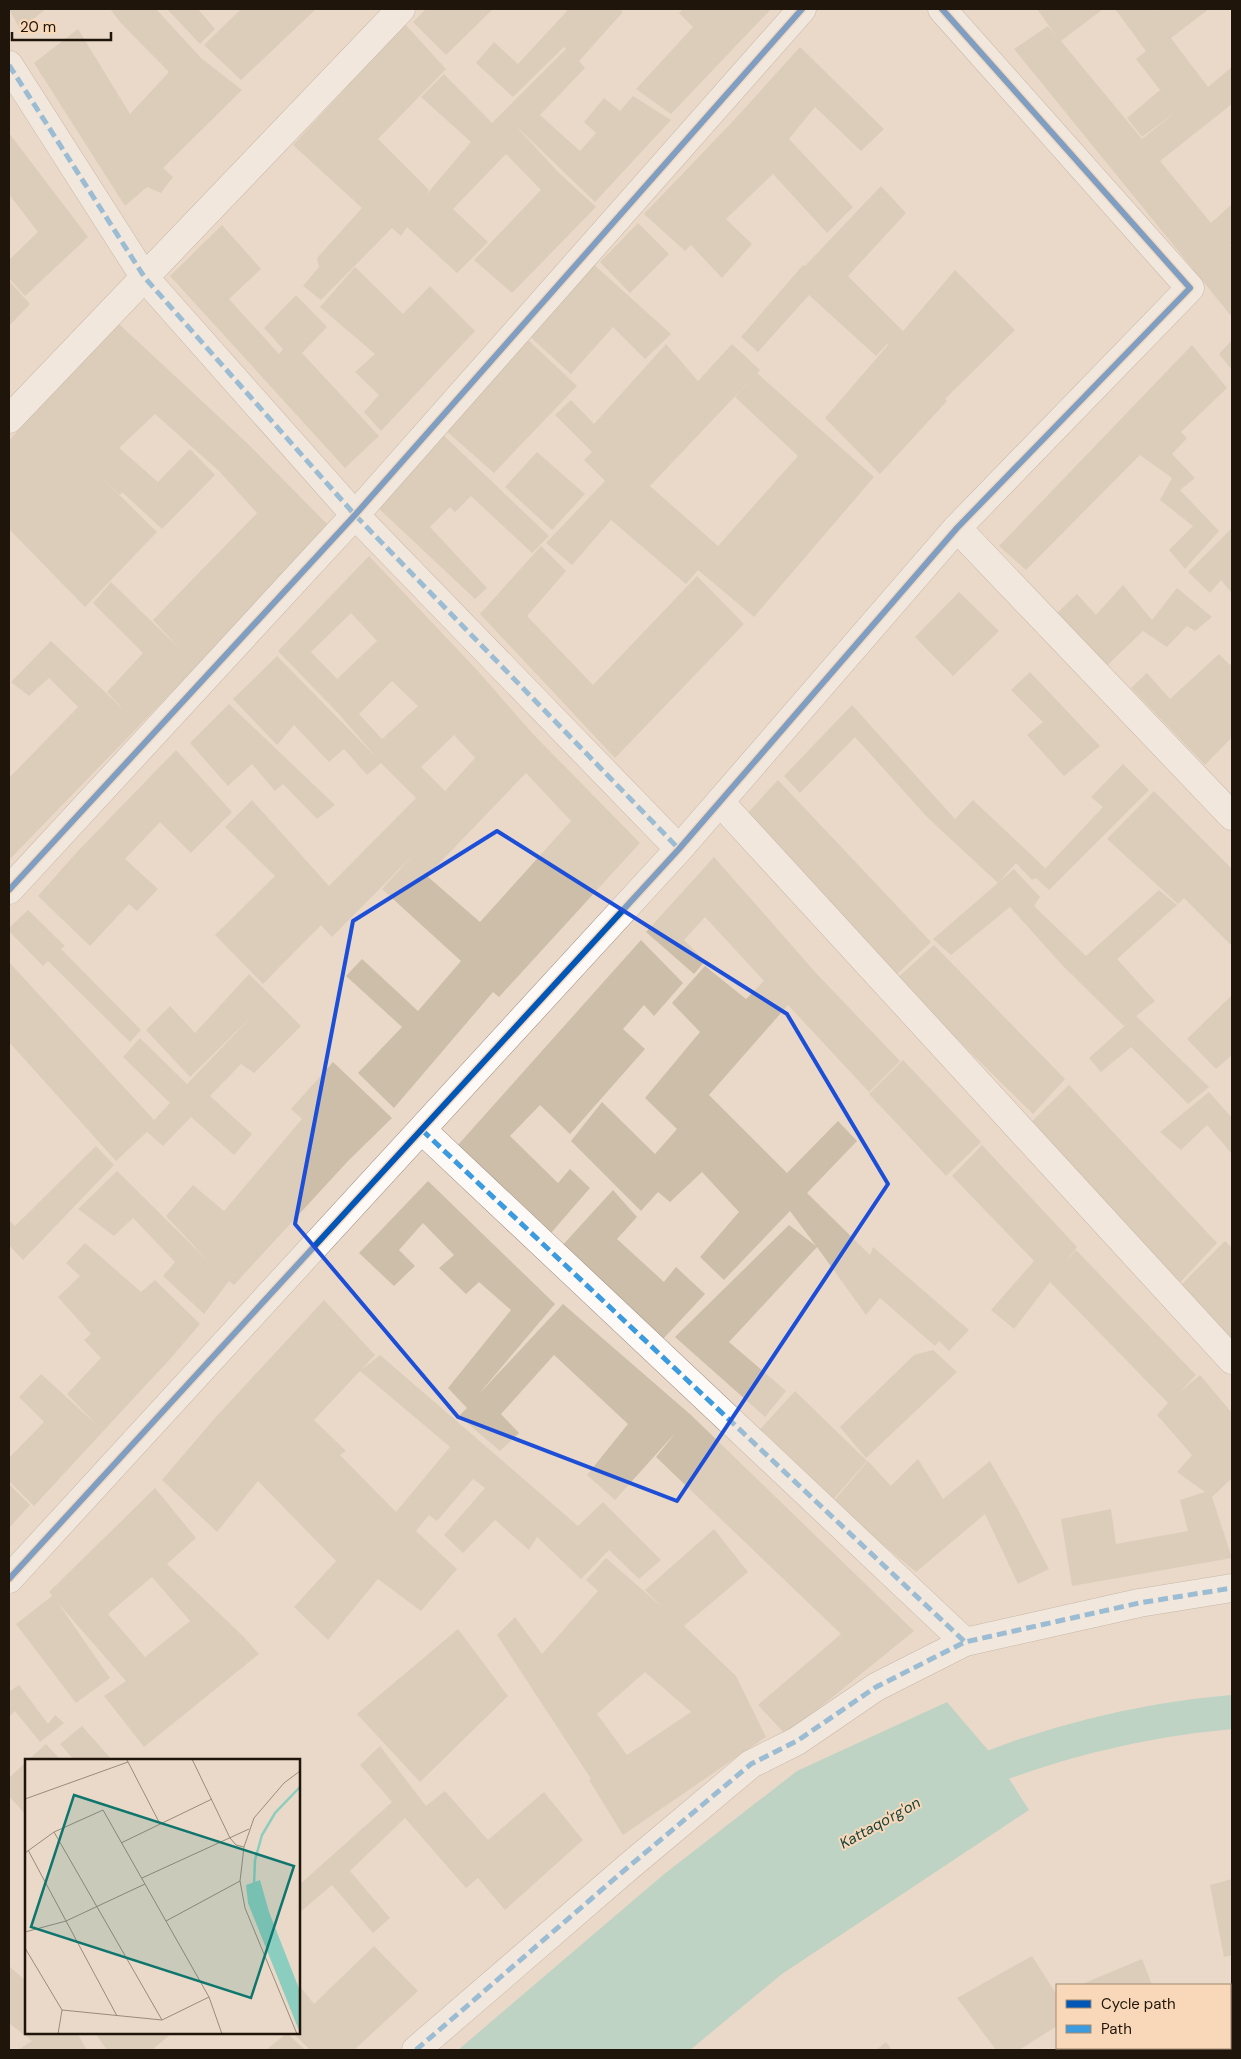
<svg xmlns="http://www.w3.org/2000/svg" width="1241" height="2059" font-family="'DM Sans',sans-serif">
<rect width="100%" height="100%" fill="#ead9c8"/>
<polygon fill="#8bcdbf" points="947,1702 999,1763 1029,1810 782,1974 690,2050 458,2050 663,1875 797,1771"/>
<g fill="none" stroke-linecap="round" stroke-linejoin="round">
<path stroke="#8bcdbf" stroke-width="34" d="M956 1782C1042 1744 1138 1720 1232 1712"/>
</g>
<g fill="#ccbea8" fill-rule="evenodd">
<polygon points="9,9 46,9 20,29"/>
<polygon points="110,9 156,9 201,58 242,90 163,168 173,177 161,193 147,187 125,206 34,63 78,29 130,114 169,72 121,23"/>
<polygon points="167,9 198,9 215,29 200,44"/>
<polygon points="241,9 316,9 241,80 204,45"/>
<polygon points="426,9 493,9 446,55 413,22"/>
<polygon points="564,9 619,9 623,12 579,61 585,68 540,115 580,151 596,133 584,122 604,98 620,111 633,96 671,120 595,202 515,125 558,172 596,207 512,293 474,260 541,190 506,154 453,209 488,242 457,273 407,227 401,236 392,228 321,300 303,286 319,267 317,258 362,208 293,145 405,24 446,69 378,139 429,190 425,196 471,142 421,97 444,74 492,123 566,49 564,47 513,97 476,63 494,42 518,64 567,11"/>
<polygon points="683,9 771,9 671,114 636,89 693,27 679,13"/>
<polygon points="1037,9 1103,9 1061,41 1142,139 1176,112 1142,137 1127,118 1160,90 1136,59 1146,51 1115,9 1153,9 1154,11 1157,9 1209,9 1171,38 1208,87 1232,67 1232,104 1160,161 1211,223 1232,204 1232,243 1230,245 1232,247 1232,317 1014,49 1048,26 1057,37"/>
<polygon points="800,47 884,129 861,151 815,107 789,139 853,207 827,233 773,174 726,219 752,244 722,278 691,245 685,251 644,214 735,119"/>
<polygon points="9,133 88,237 25,296 9,278 9,260 38,232 9,194"/>
<polygon points="881,186 906,213 848,276 903,331 955,270 1015,330 945,399 947,401 880,474 825,418 888,345 887,344 876,356 809,295 758,352 741,337 803,265 805,266"/>
<polygon points="638,223 669,254 630,293 600,262"/>
<polygon points="222,225 261,269 229,299 279,354 283,349 264,328 296,295 327,327 302,353 379,436 345,468 170,276"/>
<polygon points="592,263 671,334 645,359 613,327 571,374 526,333"/>
<polygon points="355,267 403,314 430,286 475,331 381,431 364,412 379,395 355,372 375,354 320,307"/>
<polygon points="9,281 30,304 9,326"/>
<polygon points="119,324 246,442 331,528 9,860 9,778 78,707 49,678 29,696 11,682 51,641 124,710 107,692 143,653 93,603 111,582 180,649 153,620 257,513 219,471 155,414 119,448 158,482 190,449 215,475 162,529 122,492 120,495 100,476 157,532 85,607 9,529 9,441 33,413"/>
<polygon points="528,340 577,386 494,473 444,429"/>
<polygon points="1232,340 1232,370 1219,354"/>
<polygon points="666,344 698,381 732,344 760,370 650,486 718,546 798,456 735,397 757,373 874,477 754,617 698,570 686,584 611,520 572,565 546,543 605,481 584,460 592,452 555,415 571,400 594,424"/>
<polygon points="1192,345 1227,388 1181,432 1187,438 1172,454 1195,478 1180,490 1219,531 1185,569 1169,550 1193,526 1160,500 1172,478 1140,455 1026,570 999,546"/>
<polygon points="441,433 549,536 532,553 471,496 455,512 450,507 430,527 487,588 475,599 375,505"/>
<polygon points="537,452 585,494 552,530 505,487"/>
<polygon points="1232,528 1232,593 1221,580 1210,593 1188,572"/>
<polygon points="541,546 566,571 527,616 593,685 697,576 744,624 615,758 480,614"/>
<path d="M369 556 478 671 532 733 640 843 499 997 493 992 394 1108 358 1073 402 1027 346 976 362 959 418 1011 461 961 382 889 414 854 332 937 321 925 263 984 215 935 275 876 225 827 252 800 329 886 416 798 381 763 367 775 344 749 329 762 294 725 277 745 233 699 277 656 377 758 338 713 278 651ZM351 613 377 641 337 679 311 652ZM392 681 418 706 382 739 359 714ZM454 735 475 758 445 791 421 767ZM526 773 571 821 480 922 427 876Z"/>
<polygon points="1123,585 1152,620 1177,588 1212,617 1195,631 1187,626 1167,647 1143,631 1098,674 1049,621 1077,594 1096,615"/>
<polygon points="959,592 999,631 953,676 915,637"/>
<polygon points="1219,654 1230,665 1232,663 1232,737 1205,765 1131,688 1147,673 1170,699"/>
<polygon points="1030,672 1100,746 1064,776 1027,735 1043,722 1011,690"/>
<polygon points="229,704 335,805 317,819 283,784 275,791 252,764 228,786 190,743"/>
<polygon points="852,705 955,819 973,800 1045,868 1042,872 1103,807 1091,797 1123,764 1149,790 1049,890 1036,878 1032,880 1016,863 998,883 928,818 855,737 800,793 784,776"/>
<polygon points="176,750 232,812 191,853 160,822 125,859 158,889 137,911 129,904 90,946 38,896 77,852"/>
<polygon points="778,780 931,942 891,980 743,818"/>
<polygon points="1154,791 1232,869 1232,946 1184,898 1178,904 1107,839"/>
<polygon points="714,857 816,973 900,1061 869,1092 788,1005 709,1095 787,1173 838,1121 857,1141 807,1193 870,1255 873,1247 969,1330 949,1351 939,1341 935,1346 880,1298 866,1315 817,1247 729,1342 786,1391 765,1417 675,1337 789,1225 816,1246 790,1211 724,1280 700,1257 739,1212 702,1172 670,1202 658,1192 641,1211 571,1141 602,1102 655,1154 677,1129 645,1098 700,1032 672,1003 705,966 746,999 764,981 705,917 684,940 705,961 694,974 646,932"/>
<polygon points="1014,869 1040,897 1034,906 1086,956 1159,890 1177,905 1117,959 1155,1001 1136,1016 1209,1087 1188,1104 1131,1047 1101,1072 1089,1058 1128,1023 1124,1026 1063,966 1010,907 951,955 933,939"/>
<polygon points="28,910 65,946 61,949 141,1030 130,1042 48,961 43,966 9,931 9,928"/>
<polygon points="641,940 683,983 654,1016 644,1005 623,1029 645,1049 570,1134 540,1105 510,1136 558,1183 570,1169 590,1188 551,1233 457,1146"/>
<polygon points="934,945 1065,1079 1033,1114 896,979"/>
<polygon points="9,962 154,1120 170,1103 123,1057 140,1038 187,1084 253,1015 190,1077 146,1030 170,1006 195,1033 249,974 301,1026 254,1073 241,1064 210,1096 252,1134 234,1155 191,1117 163,1146 147,1132 116,1161 9,1042"/>
<polygon points="1232,995 1232,1055 1216,1069 1187,1039"/>
<polygon points="903,1060 981,1142 946,1176 869,1094"/>
<polygon points="333,1062 392,1118 348,1161 234,1285 229,1281 204,1314 163,1276 175,1262 133,1218 114,1236 78,1209 117,1171 208,1261 166,1216 193,1185 224,1211 302,1119 291,1109"/>
<polygon points="1069,1085 1217,1243 1174,1289 1024,1129"/>
<polygon points="1209,1092 1232,1118 1232,1154 1207,1125 1181,1150 1160,1132"/>
<polygon points="982,1145 1077,1247 1066,1262 1076,1250 1196,1375 1180,1392 1200,1375 1232,1413 1232,1478 1212,1497 1232,1558 1072,1586 1061,1519 1111,1509 1116,1544 1188,1531 1180,1500 1205,1492 1177,1472 1192,1455 1157,1415 1168,1403 1050,1282 1014,1329 991,1310 1034,1261 952,1176"/>
<polygon points="96,1146 114,1165 23,1260 9,1245 9,1220 15,1226"/>
<polygon points="428,1181 555,1304 478,1395 563,1304 691,1415 914,1631 786,1735 758,1705 841,1634 656,1457 677,1431 615,1500 587,1475 628,1424 554,1355 501,1414 519,1433 500,1451 459,1416 467,1408 448,1388 511,1310 479,1282 466,1294 439,1268 454,1255 423,1223 399,1250 415,1266 394,1286 359,1253"/>
<polygon points="613,1190 637,1217 617,1239 664,1282 676,1267 705,1294 663,1339 560,1248"/>
<polygon points="1225,1241 1232,1248 1232,1344 1177,1289"/>
<polygon points="85,1243 141,1292 155,1280 200,1324 170,1359 34,1506 9,1481 9,1458 44,1422 19,1397 41,1374 96,1424 67,1394 101,1358 84,1340 91,1334 58,1297 80,1276 66,1263"/>
<path d="M324 1300 375 1355 361 1370 380 1355 578 1526 603 1502 661 1560 639 1579 609 1550 581 1579 537 1537 529 1550 495 1520 463 1553 444 1535 485 1488 473 1479 437 1521 429 1515 416 1531 457 1569 421 1611 378 1579 328 1640 294 1607 336 1561 258 1481 217 1532 162 1480 214 1419ZM360 1371 450 1447 396 1512 340 1455 346 1451 314 1420Z"/>
<polygon points="933,1350 957,1372 866,1458 840,1427 914,1355"/>
<polygon points="795,1391 867,1461 831,1502 754,1436"/>
<polygon points="918,1459 943,1499 990,1461 1017,1508 1049,1569 1018,1584 985,1514 916,1572 832,1503 868,1461 891,1486"/>
<polygon points="9,1484 30,1505 9,1528"/>
<path d="M155 1488 196 1538 167 1564 243 1636 259 1654 144 1747 104 1696 126 1681 58 1603 110 1678 76 1703 16 1624 52 1596 49 1592ZM152 1577 190 1621 145 1657 108 1614Z"/>
<path d="M714 1529 748 1572 684 1626 736 1676 766 1737 623 1835 589 1780 591 1779 497 1635 515 1617 542 1654 598 1591 586 1580 606 1558 662 1607 645 1590ZM645 1672 691 1712 627 1755 597 1714Z"/>
<polygon points="458,1629 508,1696 420,1782 357,1714"/>
<polygon points="19,1685 48,1724 55,1715 64,1723 40,1742 15,1711 9,1717 9,1692"/>
<polygon points="82,1726 112,1760 74,1760 60,1744"/>
<polygon points="46,1744 61,1760 28,1760"/>
<polygon points="380,1746 426,1806 445,1791 488,1840 544,1792 583,1840 505,1910 478,1878 466,1888 405,1818 350,1871 390,1918 373,1933 332,1885 299,1913 299,1885 392,1802 360,1765"/>
<polygon points="26,1762 26,1815 9,1796 9,1778"/>
<polygon points="1232,1879 1232,1955 1224,1957 1210,1885"/>
<polygon points="374,1946 418,1991 354,2050 310,2050 293,2033 299,2033 299,1985 314,2004"/>
<polygon points="1032,1956 1057,1995 1057,2026 1019,2050 996,2050 957,1998"/>
<polygon points="1142,1959 1152,1985 1080,1985"/>
<polygon points="9,1966 26,1981 26,2033 77,2033 87,2050 18,2050 32,2041 9,2023"/>
<polygon points="95,2033 172,2033 152,2050 107,2050"/>
<polygon points="287,2033 305,2050 266,2050"/>
<polygon points="886,2042 892,2050 876,2050"/>
</g>
<g fill="none" stroke-linecap="round" stroke-linejoin="round">
<g stroke="#9b8e81" stroke-width="29">
<g id="street">
<polyline points="9,65 145,278 355,515 679,849"/>
<polyline points="9,419 401,9"/>
<polyline points="957,528 1232,816"/>
<polyline points="720,802 1232,1360"/>
<polyline points="9,890 355,515 802,9"/>
<polyline points="422,1130 965,1642"/>
<polyline points="9,1579 679,849 957,528 1190,288 942,9"/>
<polyline points="416,2050 627,1868 751,1764 797,1741 876,1687 965,1642 1139,1603 1232,1588"/>
</g>
</g>
<use href="#street" stroke="#fcf9f7" stroke-width="28"/>
<g stroke="#3c9ade" stroke-width="5" stroke-dasharray="10 5" stroke-linecap="butt">
<polyline points="9,65 145,278 355,515 679,849"/>
<polyline points="422,1130 965,1642"/>
<polyline points="416,2050 627,1868 751,1764 797,1741 876,1687 965,1642 1139,1603 1232,1588"/>
</g>
<g stroke="#f9d8b9" stroke-width="9">
<g id="cycleway">
<polyline points="9,890 355,515 802,9"/>
<polyline points="9,1579 679,849 957,528 1190,288 942,9"/>
</g>
</g>
<use href="#cycleway" stroke="#0057b8" stroke-width="6"/>
</g>
<path d="M0 0H1241V2059H0ZM497 831 787 1014 888 1184 677 1501 458 1417 295 1224 353 921Z" fill="#ead9c8" fill-opacity=".55" fill-rule="evenodd"/>
<path fill="none" stroke="#1d4ed8" stroke-width="4" stroke-linejoin="round" d="M497 831 787 1014 888 1184 677 1501 458 1417 295 1224 353 921Z"/>
<g text-anchor="middle" stroke-width="4" stroke-linejoin="round" paint-order="stroke">
<g font-size="15" font-style="italic" fill="#15443e" stroke="#f9d8b9">
<text transform="translate(880 1823) rotate(-29)" y="5">Kattaqo'rg'on</text>
</g>
</g>
<g transform="translate(25 1759)">
<rect width="275" height="275" fill="#ead9c8"/>
<path d="M235 121 244 153 275 232V274L223 144 221 126Z" fill="#8bcdbf"/>
<path fill="none" stroke="#8bcdbf" stroke-width="2.5" d="M229 126 230 101 237 76 250 54 275 28"/>
<path fill="none" stroke="#998b7c" stroke-width="1" d="M167 0 205 79 211 86 219 88M102 1 135 65M0 40 103 3M29 73 137 261M96 84 187 40M3 91 92 257M0 94 29 73 78 51 184 238 197 275M117 119 224 70M141 162 215 122M0 173 41 162 120 125M0 189 37 251 33 275M37 251 137 261 184 238M272 275 220 149 215 122 219 88 229 59 259 24 275 12"/>
<path fill="#0f766e" fill-opacity="0.15" stroke="#0f766e" stroke-width="2.5" d="M49 36 269 107 226 239 6 168Z"/>
<rect width="275" height="275" fill="none" stroke="#20150a" stroke-width="2.5"/>
</g>
<rect width="1241" height="2059" fill="none" stroke="#20150a" stroke-width="20"/>
<rect x="1056" y="1984" width="175" height="65" fill="#f9d8b9" stroke="#a28a73"/>
<rect x="1066" y="2000" width="25" height="8" fill="#0057b8" stroke="#a28a73"/>
<text x="1101" y="2009" font-size="15" fill="#20150a">Cycle path</text>
<rect x="1066" y="2025" width="25" height="8" fill="#3c9ade" stroke="#a28a73"/>
<text x="1101" y="2034" font-size="15" fill="#20150a">Path</text>
<path d="M12 32v8h99v-8" fill="none" stroke="#20150a" stroke-width="2.5"/>
<text x="20" y="32" font-size="15" fill="#20150a" stroke="#f9d8b9" stroke-width="4" paint-order="stroke">20 m</text>
</svg>
